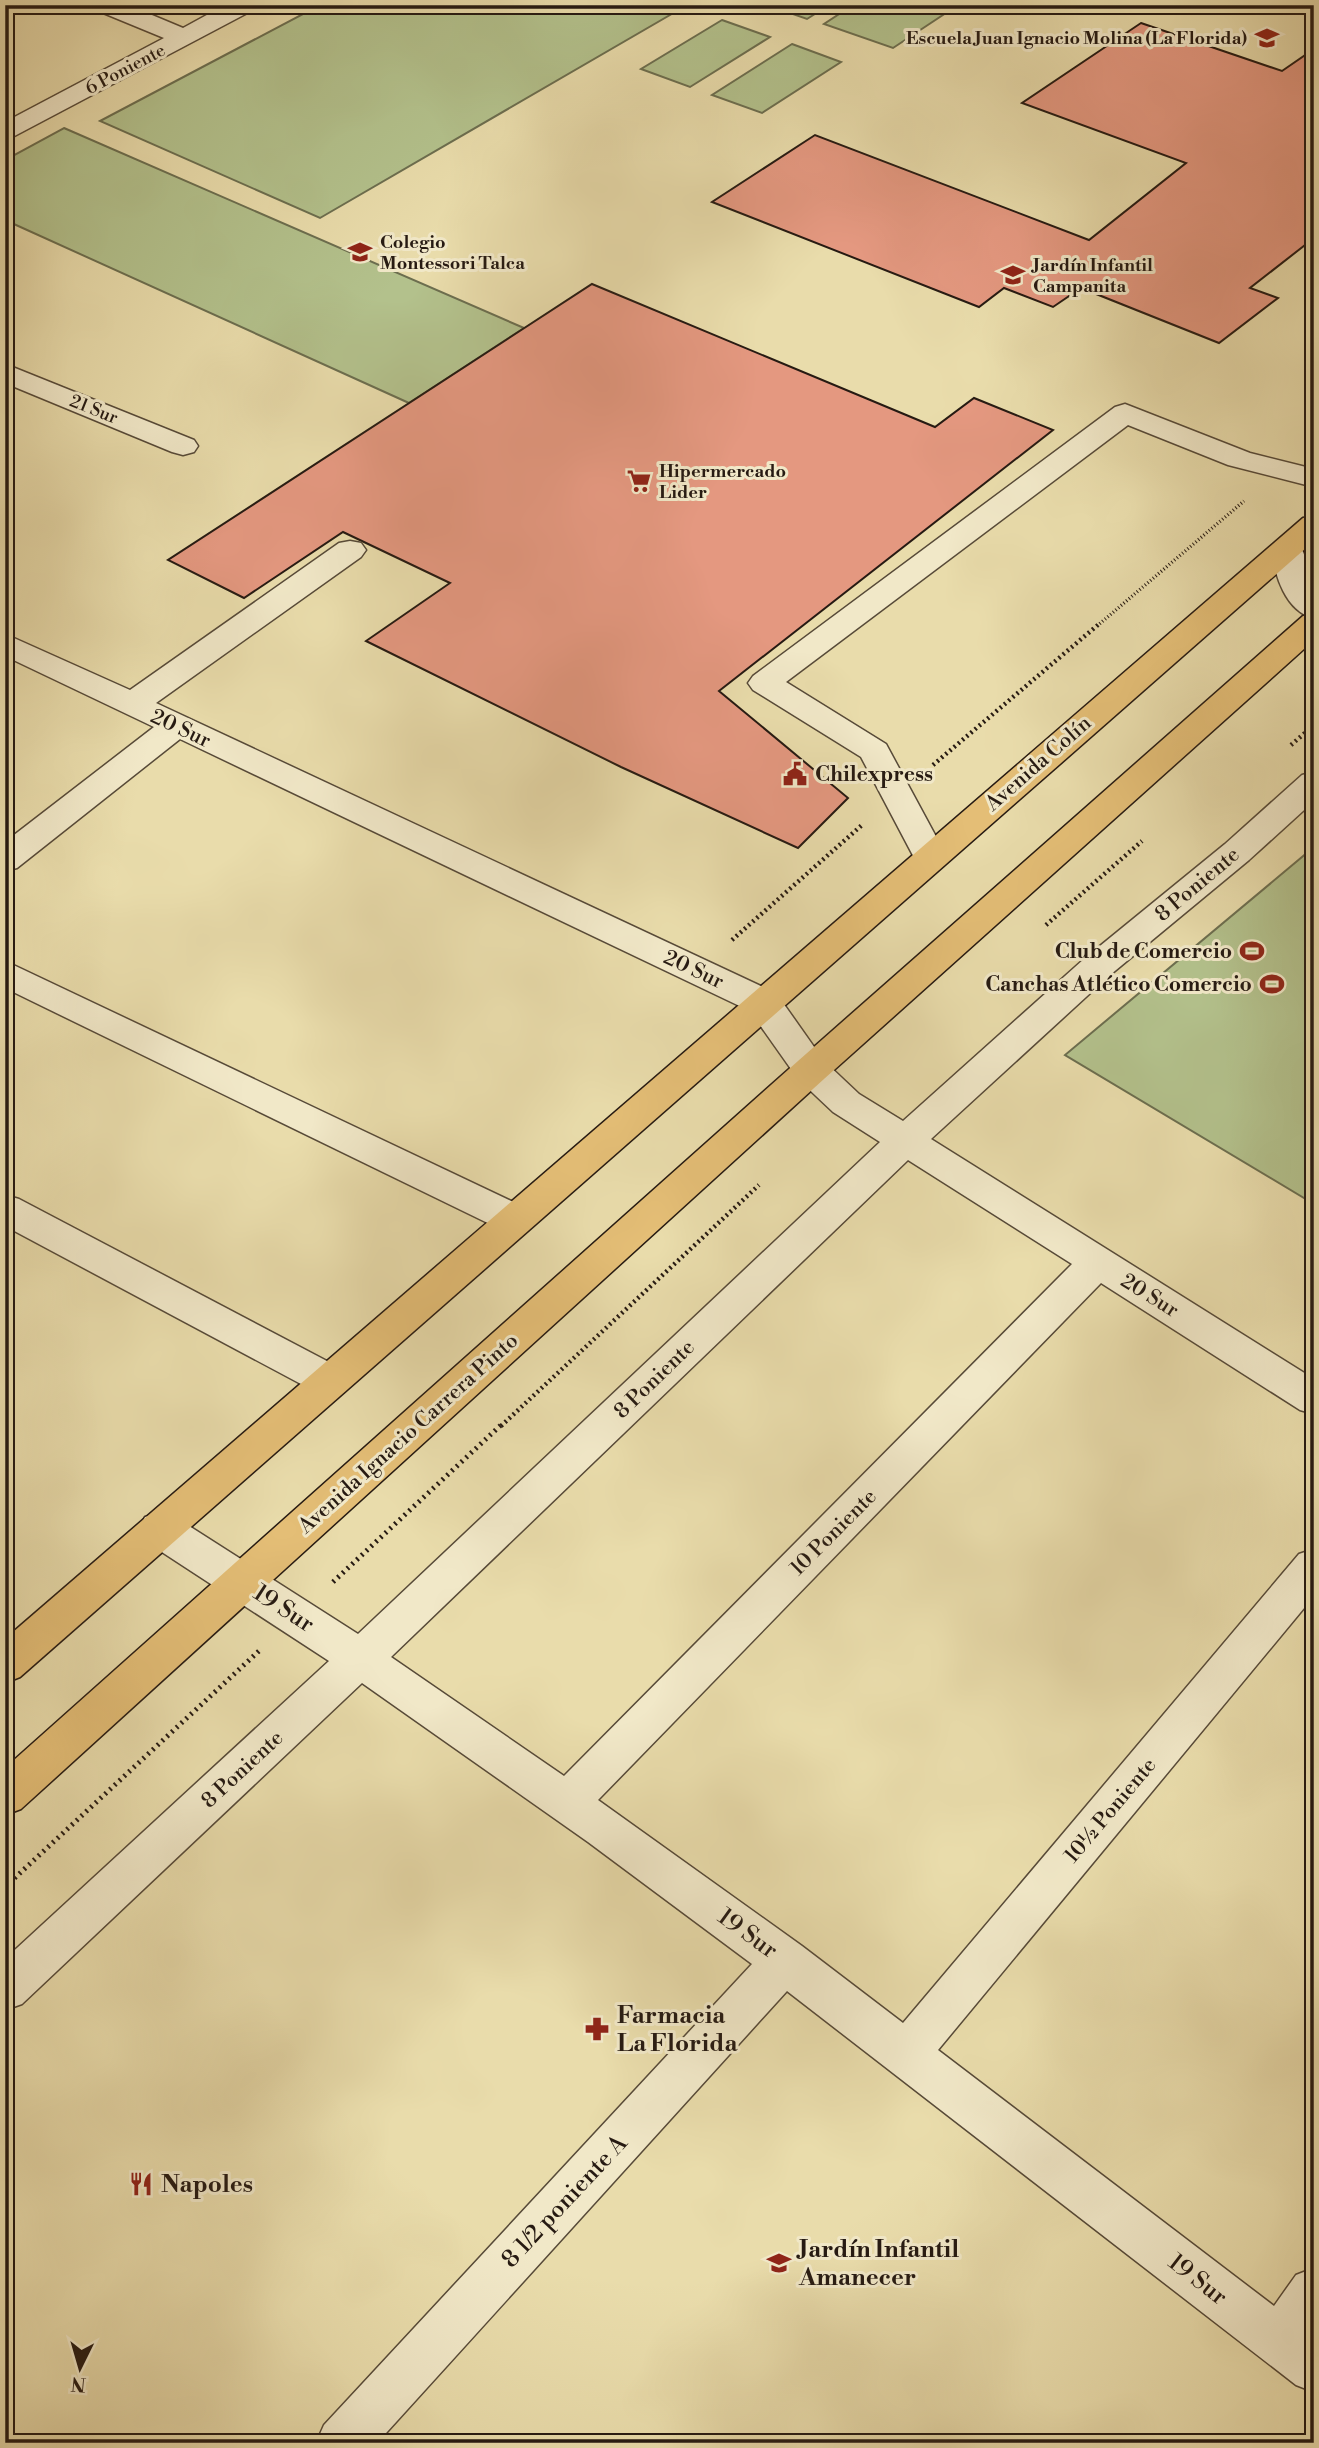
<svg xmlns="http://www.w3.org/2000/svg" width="1319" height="2448" font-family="'Libre Bodoni',serif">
<rect width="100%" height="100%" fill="#e9dcab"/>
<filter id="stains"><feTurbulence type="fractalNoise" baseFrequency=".00286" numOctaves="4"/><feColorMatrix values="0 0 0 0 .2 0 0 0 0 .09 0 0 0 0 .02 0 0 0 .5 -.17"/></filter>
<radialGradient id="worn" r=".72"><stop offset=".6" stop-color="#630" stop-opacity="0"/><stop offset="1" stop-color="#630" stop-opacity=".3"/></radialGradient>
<g fill="#b3c18c" stroke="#6c6e4f" stroke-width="2">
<polygon points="320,5 674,5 682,8 320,218 100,121"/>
<polygon points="767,5 829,5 807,19"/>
<polygon points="853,5 958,5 893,48 824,24"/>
<polygon points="722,20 770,37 690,87 641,69"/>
<polygon points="792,44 841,62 762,113 712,95"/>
<polygon points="64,128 524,328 409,403 5,220 5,160"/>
<polygon points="1314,847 1314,1204 1065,1055"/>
</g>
<g fill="#e49880" stroke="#261a12" stroke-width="2">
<polygon points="1141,23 1282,71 1314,49 1314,238 1250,288 1278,298 1219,343 1081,288 1053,307 1004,288 979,307 712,202 815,135 1089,240 1186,163 1022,103"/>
<polygon points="592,284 935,427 974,398 1053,430 719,691 848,798 798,848 621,767 366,641 450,583 343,532 244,598 168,560"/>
</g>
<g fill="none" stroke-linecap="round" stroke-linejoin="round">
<g stroke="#574a38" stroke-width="3">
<g id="minor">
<polygon points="93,5 128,5 183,28 225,5 256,5 253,10 5,141 5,122 164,38 96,10"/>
<polygon points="5,364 194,440 198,446 194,452 183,455 172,452 5,383"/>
<polygon points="1125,404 1250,453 1314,469 1314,487 1228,465 1128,425 786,682 886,744 947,857 942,865 930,868 918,865 861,757 753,690 748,683 753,676 1115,407"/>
<path d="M1287 540 1298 542C1310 561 1314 597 1314 618 1286 612 1274 575 1272 549L1276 542Z"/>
<path d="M350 541 361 543 366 550 361 557 156 703 776 993 824 1061 859 1094 903 1121 1084 959 1225 844 1302 775 1314 772V801L1249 860 1110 975 931 1139 1314 1379V1414L1300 1410 1101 1283 598 1800 802 1946 903 2023 1299 1554 1314 1549V1596L938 2050 1274 2306 1296 2275 1314 2268V2392L1296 2385 787 1991 377 2443H316L324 2425 752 1964 588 1842 362 1683 22 2004 5 2010V1959L329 1661 145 1541 139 1529 145 1517 160 1513 175 1517 358 1634 880 1142 833 1112 798 1079 750 1011 180 739 17 868 5 871V842L154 727 5 656V634L130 690 339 543ZM908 1160 1072 1264 564 1776 391 1657Z"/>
<polygon points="5,961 528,1209 533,1219 528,1229 514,1233 500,1229 5,988"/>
<polygon points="5,1195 19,1199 344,1370 350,1381 344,1392 330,1396 316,1392 5,1226"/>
</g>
</g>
<g stroke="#261a12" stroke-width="3">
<g id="major">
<polygon points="1314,516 1314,541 20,1677 5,1683 5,1639 1303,518"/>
<polygon points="1314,614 1314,640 824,1079 21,1809 5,1815 5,1768 798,1061 1303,616"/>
</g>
</g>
<polyline stroke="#261a12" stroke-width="3.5" stroke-dasharray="1 2.5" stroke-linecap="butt" points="1097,626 1244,501"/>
<g stroke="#261a12" stroke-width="4.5" stroke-dasharray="2 3.5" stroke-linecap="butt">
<polyline points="1291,745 1314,725"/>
<polyline points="933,765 1099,624"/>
<polyline points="1046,925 1142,841"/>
<polyline points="732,940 862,825"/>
<polyline points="501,1426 759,1185"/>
</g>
<g stroke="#261a12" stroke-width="5" stroke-dasharray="2 4.5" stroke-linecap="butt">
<polyline points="333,1582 502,1424"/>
<polyline points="5,1887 260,1650"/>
</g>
<use href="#minor" fill="#f1e8c8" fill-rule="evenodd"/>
<use href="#major" fill="#e4be76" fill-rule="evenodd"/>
</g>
<defs>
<g id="school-bare" transform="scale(1.89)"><path d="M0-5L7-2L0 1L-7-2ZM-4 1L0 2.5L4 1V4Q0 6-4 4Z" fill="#8f2418" stroke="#f1e8c8" stroke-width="2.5" paint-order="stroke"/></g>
<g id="supermarket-bare" transform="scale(1.89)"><path d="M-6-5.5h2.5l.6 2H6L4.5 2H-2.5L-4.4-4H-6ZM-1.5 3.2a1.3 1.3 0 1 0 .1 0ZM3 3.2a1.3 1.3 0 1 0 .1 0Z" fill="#8f2418" stroke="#f1e8c8" stroke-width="2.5" paint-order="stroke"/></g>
<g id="civic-bare" transform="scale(1.89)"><path d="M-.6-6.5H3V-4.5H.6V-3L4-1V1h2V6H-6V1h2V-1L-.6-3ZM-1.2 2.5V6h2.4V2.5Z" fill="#8f2418" stroke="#f1e8c8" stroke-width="2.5" paint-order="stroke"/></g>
<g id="stadium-bare" transform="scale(1.89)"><path d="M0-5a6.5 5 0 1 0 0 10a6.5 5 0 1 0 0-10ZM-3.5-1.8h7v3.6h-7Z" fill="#8f2418" stroke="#f1e8c8" stroke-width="2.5" paint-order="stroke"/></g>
<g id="pharmacy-bare" transform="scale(1.89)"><path d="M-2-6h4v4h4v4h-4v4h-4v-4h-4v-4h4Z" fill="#8f2418" stroke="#f1e8c8" stroke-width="2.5" paint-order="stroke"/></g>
<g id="restaurant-bare" transform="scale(1.89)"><path d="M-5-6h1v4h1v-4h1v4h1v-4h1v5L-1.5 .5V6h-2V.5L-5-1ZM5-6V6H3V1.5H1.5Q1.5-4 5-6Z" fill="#8f2418" stroke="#f1e8c8" stroke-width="2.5" paint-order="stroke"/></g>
</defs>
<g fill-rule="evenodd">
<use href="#school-bare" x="1267" y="38"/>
<use href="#school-bare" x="360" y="252"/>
<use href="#school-bare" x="1013" y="275"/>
<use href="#supermarket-bare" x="639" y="481"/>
<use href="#civic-bare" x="795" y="774"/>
<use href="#stadium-bare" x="1252" y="951"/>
<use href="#stadium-bare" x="1272" y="984"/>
<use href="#pharmacy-bare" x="597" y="2029"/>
<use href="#restaurant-bare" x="141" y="2184"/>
<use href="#school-bare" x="779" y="2263"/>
</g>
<g text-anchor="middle" stroke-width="6" stroke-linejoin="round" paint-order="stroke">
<g font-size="18" font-weight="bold" fill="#261a12" stroke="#f1e8c8" text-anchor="start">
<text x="1247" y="44" text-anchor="end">Escuela Juan Ignacio Molina (La Florida)</text>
<text x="380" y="248">Colegio<tspan x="380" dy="21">Montessori Talca</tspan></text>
<text x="1033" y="271">Jardín Infantil<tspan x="1033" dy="21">Campanita</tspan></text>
<text x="659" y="477">Hipermercado<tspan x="659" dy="21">Lider</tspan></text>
</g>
<g font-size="18" fill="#261a12" stroke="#f1e8c8">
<text transform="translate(125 69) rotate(-28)" y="6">6 Poniente</text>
<text transform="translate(94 409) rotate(22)" y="6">21 Sur</text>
</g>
<g font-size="21" fill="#261a12" stroke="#f1e8c8">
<text transform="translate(181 728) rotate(25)" y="7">20 Sur</text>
<text transform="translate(1038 763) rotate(-41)" y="7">Avenida Colín</text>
<text transform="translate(1197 884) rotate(-40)" y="7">8 Poniente</text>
<text transform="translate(694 969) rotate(25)" y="7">20 Sur</text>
<text transform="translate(1150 1295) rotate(32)" y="7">20 Sur</text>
<text transform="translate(654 1379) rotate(-44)" y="7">8 Poniente</text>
<text transform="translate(408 1433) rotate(-42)" y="7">Avenida Ignacio Carrera Pinto</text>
<text transform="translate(833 1532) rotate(-45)" y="7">10 Poniente</text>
<text transform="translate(242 1769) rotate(-43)" y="7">8 Poniente</text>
<text transform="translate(1110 1810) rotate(-50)" y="7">10½ Poniente</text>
</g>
<g font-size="21" font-weight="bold" fill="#261a12" stroke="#f1e8c8" text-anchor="end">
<text x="815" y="781" text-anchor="start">Chilexpress</text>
<text x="1232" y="958">Club de Comercio</text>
<text x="1252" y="991">Canchas Atlético Comercio</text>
</g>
<g font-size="24" fill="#261a12" stroke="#f1e8c8">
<text transform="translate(284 1608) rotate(33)" y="8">19 Sur</text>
<text transform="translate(748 1933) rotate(36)" y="8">19 Sur</text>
<text transform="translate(564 2201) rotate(-47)" y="8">8 1/2 poniente A</text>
<text transform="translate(1198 2279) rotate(38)" y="8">19 Sur</text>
</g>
<g font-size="24" font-weight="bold" fill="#261a12" stroke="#f1e8c8" text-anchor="start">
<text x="617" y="2023">Farmacia<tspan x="617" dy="28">La Florida</tspan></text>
<text x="161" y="2192">Napoles</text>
<text x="799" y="2257">Jardín Infantil<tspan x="799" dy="28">Amanecer</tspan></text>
</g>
</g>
<rect width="1319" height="2448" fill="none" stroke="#e9dcab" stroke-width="28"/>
<rect x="7" y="7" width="1305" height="2434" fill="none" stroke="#261a12" stroke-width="3.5"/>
<rect x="14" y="14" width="1291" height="2420" fill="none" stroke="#261a12" stroke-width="2"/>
<g transform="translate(80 2368) rotate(185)" stroke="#f1e8c8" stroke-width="5" paint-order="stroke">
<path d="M0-5L12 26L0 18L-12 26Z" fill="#261a12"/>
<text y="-10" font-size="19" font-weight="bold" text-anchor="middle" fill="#261a12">N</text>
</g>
<rect width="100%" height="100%" filter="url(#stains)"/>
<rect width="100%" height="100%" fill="url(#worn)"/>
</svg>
